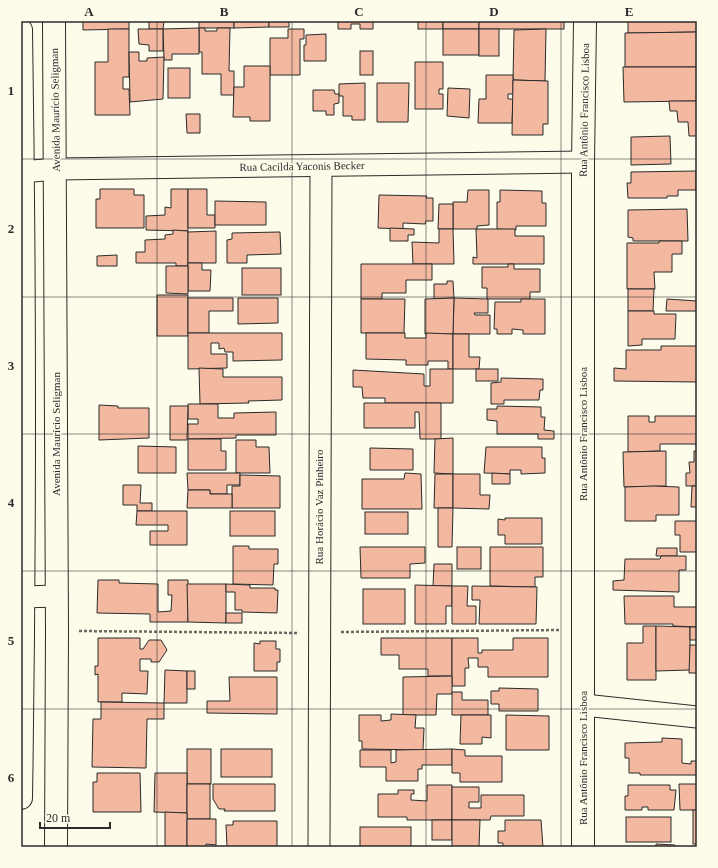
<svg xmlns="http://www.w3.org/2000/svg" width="718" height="868" font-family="'Times New Roman',serif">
<rect width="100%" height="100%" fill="#fdfbea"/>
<g fill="#f2b8a0" stroke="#2b2b2b">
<polygon points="83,21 129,21 129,29 83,30"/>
<polygon points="149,21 164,21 163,29 149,29"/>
<rect x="199" y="21" width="35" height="7"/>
<polygon points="234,21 269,21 269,27 234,28"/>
<rect x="269" y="21" width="20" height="6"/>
<polygon points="338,21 373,21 373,29 360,29 360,24 351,24 351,29 338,29"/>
<rect x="418" y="21" width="25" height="8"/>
<rect x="443" y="21" width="36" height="8"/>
<rect x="479" y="21" width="85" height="8"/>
<polygon points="628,21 697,21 697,32 628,33"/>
<polygon points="199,28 205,28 205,31 217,31 217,28 230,28 229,71 234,71 234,95 221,95 221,74 202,74 202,52 199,52"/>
<polygon points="199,28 199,54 172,54 172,60 164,60 163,29"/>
<polygon points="108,29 129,29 129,77 123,77 123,89 129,89 130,115 95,115 95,62 108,62"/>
<polygon points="138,29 163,29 163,51 149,51 149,45 139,44"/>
<polygon points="288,29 304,29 304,39 300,39 300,75 270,75 270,38 288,38"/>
<rect x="443" y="29" width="36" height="26"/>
<rect x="479" y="29" width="20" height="27"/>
<polygon points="546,29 545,81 513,80 514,30"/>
<polygon points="697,32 697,67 625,67 625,33"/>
<polygon points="326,34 326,61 304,61 304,45 306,45 306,35"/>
<rect x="360" y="51" width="13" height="24"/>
<polygon points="129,52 139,52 139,61 147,61 147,58 164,57 163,99 130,102"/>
<polygon points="415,62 443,62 443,89 439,89 439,94 443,94 443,109 415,109"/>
<polygon points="244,66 270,66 270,121 250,121 250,117 233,117 234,87 244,87"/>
<polygon points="623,67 697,67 697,101 624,102"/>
<rect x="168" y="68" width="22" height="30"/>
<polygon points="486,75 513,75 513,94 508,94 508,99 513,99 512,123 478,123 479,99 486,99"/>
<polygon points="513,80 548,81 548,124 543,124 543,135 512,135"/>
<polygon points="365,83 365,120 352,120 352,116 343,116 343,96 339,96 339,84"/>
<polygon points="377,83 409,83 408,122 377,122"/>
<polygon points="448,88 470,89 469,118 447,116"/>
<polygon points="313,90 334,90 335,94 339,94 339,103 334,104 334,115 326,115 326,111 313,111"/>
<polygon points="669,101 697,101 697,136 689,136 688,122 678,122 677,111 670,111"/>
<polygon points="186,114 200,114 200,133 187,133"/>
<polygon points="670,136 671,164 631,165 631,137"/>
<polygon points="696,171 696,190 678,190 678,196 667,196 667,198 628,198 627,183 631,183 631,172"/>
<polygon points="100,189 134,189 134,195 144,195 144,228 96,228 96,199 100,199"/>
<polygon points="171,189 188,189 188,231 146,230 146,216 165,215 165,207 171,208"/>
<polygon points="188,189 207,189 207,215 215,215 215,228 188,228"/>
<polygon points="468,190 489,190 489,225 477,226 477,229 453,229 453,202 467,202"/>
<polygon points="500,190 542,191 542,203 546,203 546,226 516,226 516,230 497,229 497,202 500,202"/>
<polygon points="379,195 427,196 426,198 433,198 433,221 426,221 425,224 403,223 403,229 378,228"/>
<polygon points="215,201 266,202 266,225 215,225"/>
<polygon points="439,204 453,204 453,229 438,229"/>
<polygon points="687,209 688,241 633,241 633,238 628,237 628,210"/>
<polygon points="390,228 414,229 414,235 408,235 408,241 390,241"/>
<polygon points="439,229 453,229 454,264 413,264 412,242 439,243"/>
<polygon points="476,229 515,229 515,236 544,236 544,264 473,264 473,257 477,258"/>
<polygon points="173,230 188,231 188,266 176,266 176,263 136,263 136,252 145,252 145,240 165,239 165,235 173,234"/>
<polygon points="216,231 216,263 188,263 188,232"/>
<polygon points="280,232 281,254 247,255 247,263 227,263 227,240 232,239 232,233"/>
<polygon points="659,241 682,241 682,254 672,254 672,272 654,272 655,289 627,289 627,243 659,243"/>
<polygon points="117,255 117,266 97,266 97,256"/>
<polygon points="188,263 202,263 202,270 211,270 210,291 188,291"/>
<polygon points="361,264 432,264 432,280 406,280 406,293 382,293 382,299 361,299"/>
<polygon points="508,264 514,264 514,269 540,269 540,292 530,292 530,299 487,299 487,288 482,288 482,267 508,267"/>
<polygon points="166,266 188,266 188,294 166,293"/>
<rect x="242" y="268" width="39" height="27"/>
<polygon points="447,281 453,281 454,298 434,299 434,284 447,284"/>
<polygon points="628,289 654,289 653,311 628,311"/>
<rect x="157" y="295" width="31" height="41"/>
<polygon points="188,298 233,298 233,311 209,311 209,333 188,333"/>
<polygon points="238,298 278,298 278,323 238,324"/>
<polygon points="454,298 488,299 488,313 474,313 475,315 490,315 490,334 453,334"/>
<polygon points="454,298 453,334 425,334 425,299"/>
<polygon points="361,299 405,299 404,333 361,333"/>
<polygon points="521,299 545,299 545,334 523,334 523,330 512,329 512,334 497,334 497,329 494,329 495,302 521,302"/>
<polygon points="667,299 697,301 697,311 666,311"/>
<polygon points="628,311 654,311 654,314 676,314 675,339 642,339 642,345 628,346"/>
<polygon points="188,333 282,333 282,360 233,361 233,352 225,352 224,348 219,349 219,343 211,343 211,354 227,354 227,368 188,369"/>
<polygon points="366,333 405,333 405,338 426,338 426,333 453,334 453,369 448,369 448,361 428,361 428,365 406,365 406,360 366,359"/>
<polygon points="453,334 469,334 469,357 480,357 479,369 453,369"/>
<polygon points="661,346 697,346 697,382 614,381 614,368 626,369 626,350 661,350"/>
<polygon points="199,368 223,369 223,377 282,377 282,400 248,401 249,403 200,404"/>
<polygon points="430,369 453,369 453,403 385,403 385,398 363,398 362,387 353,387 353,370 424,374 424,386 430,386"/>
<rect x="476" y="369" width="22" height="12"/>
<polygon points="501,378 543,379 543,390 540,390 539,400 504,400 504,404 491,404 491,383 501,382"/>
<polygon points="364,403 441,403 441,439 420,439 419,412 415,412 415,428 364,428"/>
<polygon points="188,404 218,404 218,418 234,418 234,413 276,412 276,435 236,435 236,438 188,439 188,424 198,424 198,419 188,419"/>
<polygon points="99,405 118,406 118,408 149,408 149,438 99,440"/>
<polygon points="170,406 188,406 187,440 170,440"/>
<polygon points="497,406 541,407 541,417 545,417 544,430 554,431 554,439 538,439 538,434 497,434 497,421 487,420 487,409 497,409"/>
<polygon points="628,416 649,416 649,422 655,422 655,416 697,416 697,451 696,444 660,444 660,451 628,452"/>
<polygon points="453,438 453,474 434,473 435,439"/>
<polygon points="188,439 221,439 221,451 226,451 226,470 188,470"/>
<polygon points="236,440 256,440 256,447 269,447 270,473 236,473"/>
<polygon points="138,446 176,447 176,473 138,473"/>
<polygon points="486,447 542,447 542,458 545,458 545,473 521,474 521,470 510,470 510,474 484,473"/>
<polygon points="370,448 413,449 413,470 370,470"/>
<polygon points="666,451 666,486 624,487 623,452"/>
<polygon points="694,451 697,451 697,486 686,486 686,473 690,473 689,462 694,462"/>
<polygon points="187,473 240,473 240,485 227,485 227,494 210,494 210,490 188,490"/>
<polygon points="405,473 421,474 422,509 362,509 362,479 404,479"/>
<polygon points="492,473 510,474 510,484 492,484"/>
<polygon points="435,474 453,474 453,508 434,508"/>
<polygon points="453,474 480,474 480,495 490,495 489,509 453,508"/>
<polygon points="240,475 280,476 280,508 232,508 232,486 240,486"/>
<polygon points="123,485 141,485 140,503 152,503 152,511 137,511 137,505 123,505"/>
<polygon points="653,486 679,487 679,515 656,515 656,521 625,521 625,487"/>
<polygon points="692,486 697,486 697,507 691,507"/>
<polygon points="188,490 210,490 210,494 232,494 232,508 187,508"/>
<polygon points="438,508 453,508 452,547 438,547"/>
<polygon points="137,511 187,511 187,545 150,545 150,531 168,531 168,525 136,525"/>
<rect x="230" y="511" width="45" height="25"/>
<rect x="365" y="512" width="43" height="22"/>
<polygon points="505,518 542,518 542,544 505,544 505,535 498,535 498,519 505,520"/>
<polygon points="675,521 697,521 697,552 680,552 680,535 675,535"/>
<polygon points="233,546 249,546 249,549 278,549 278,564 274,564 273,585 233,584"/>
<polygon points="360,547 425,547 425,563 410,564 410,578 361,578"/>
<rect x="457" y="547" width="24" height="22"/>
<polygon points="490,547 543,547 543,577 535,577 535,587 490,586"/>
<polygon points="657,548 677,548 677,556 656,556"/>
<polygon points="661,556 686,556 686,570 679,570 679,592 613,590 613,581 624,580 625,559 660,559"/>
<polygon points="434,564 452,564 452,586 433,586"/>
<polygon points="98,580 119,580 119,583 158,584 158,612 171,611 172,595 168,595 168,580 188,580 188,622 150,622 150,614 97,613"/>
<polygon points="187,584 226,584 226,623 188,622"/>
<polygon points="226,584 250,585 250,588 275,588 275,590 278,590 277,613 242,612 242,610 235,610 235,592 226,592"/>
<polygon points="415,585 452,586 452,606 446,606 446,624 415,624"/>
<polygon points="452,586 468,586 467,606 476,606 476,624 452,624"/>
<polygon points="472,586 537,587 536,624 479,624 480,600 472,600"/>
<rect x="363" y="589" width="42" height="35"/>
<polygon points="624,596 674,596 674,607 697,607 697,627 673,626 673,624 625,624"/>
<rect x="226" y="613" width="16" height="10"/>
<polygon points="643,626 656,626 656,680 627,680 627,643 643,643"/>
<polygon points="656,626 690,627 690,670 656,671"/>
<rect x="690" y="627" width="7" height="13"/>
<polygon points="98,638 140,638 140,649 143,649 149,640 161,640 167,650 159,662 151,662 151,659 140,659 140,671 148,671 147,694 122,693 122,702 98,702 98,674 95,675 95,666 98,666"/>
<polygon points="381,638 452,638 452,676 428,676 428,669 399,669 399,655 381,655"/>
<polygon points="452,638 478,638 478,653 482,653 482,650 513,650 513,638 548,638 548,677 488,677 488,667 478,667 478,658 468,658 469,668 465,668 465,686 452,686"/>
<polygon points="260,641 276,641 276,649 280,649 280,662 277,662 277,671 254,671 254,643 260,644"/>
<polygon points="690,645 697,645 697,673 689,673"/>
<polygon points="165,670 187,671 187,703 164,703"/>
<rect x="187" y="671" width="8" height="18"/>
<polygon points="452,676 452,694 437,694 436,715 403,715 403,677"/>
<polygon points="229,677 277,677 277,714 207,713 207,701 230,701"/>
<polygon points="499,688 538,689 538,711 499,711 499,704 491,704 491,691 499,691"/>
<polygon points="452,692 462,692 462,700 488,700 488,715 452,715"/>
<polygon points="101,702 164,703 164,719 147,719 146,768 92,767 93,719 101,719"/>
<polygon points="391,714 416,715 415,728 424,728 423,750 362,749 362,741 359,741 359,715 381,715 381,721 391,720"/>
<polygon points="461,715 491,715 491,738 482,737 482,744 460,744"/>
<polygon points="506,715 549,716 549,750 506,750"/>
<polygon points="662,738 682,739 682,763 691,764 691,761 697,761 697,775 640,775 640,773 629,773 629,758 625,758 625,743 662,742"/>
<rect x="187" y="749" width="24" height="35"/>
<rect x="221" y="749" width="51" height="28"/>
<polygon points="452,749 452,765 422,765 422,769 418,769 418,781 386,781 386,767 360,767 360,750 391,750 391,763 396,762 396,750"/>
<polygon points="452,749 465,750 465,756 502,756 502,782 460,782 460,773 452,773"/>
<polygon points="97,773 140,773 141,812 93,812 93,782 97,782"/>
<polygon points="155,773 187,773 187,813 154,812"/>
<rect x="187" y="784" width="23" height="35"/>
<polygon points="213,784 275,784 275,811 224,811 225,809 219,809 213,799"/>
<polygon points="679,784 697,784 697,810 680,810"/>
<polygon points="427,785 452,785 452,820 407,820 407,817 378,817 378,794 398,794 398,790 414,790 414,794 411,794 411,800 427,801"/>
<polygon points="628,785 670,785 670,790 676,790 674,810 648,810 648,807 642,807 642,810 625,810 625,796 628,796"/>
<polygon points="452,787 479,787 479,802 469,802 469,808 481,808 481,795 524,795 524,816 491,816 490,820 452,820"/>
<rect x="693" y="810" width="4" height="34"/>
<polygon points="165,812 187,813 187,847 165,847"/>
<rect x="626" y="817" width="45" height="25"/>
<polygon points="187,819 216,819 216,845 206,844 206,847 187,847"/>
<rect x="432" y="820" width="20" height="20"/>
<polygon points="452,820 480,820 479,847 452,847"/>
<polygon points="505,820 541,820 543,847 486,847 503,846 503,843 498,843 498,831 505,831"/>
<polygon points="233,821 277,821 277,847 227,847 226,825 233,825"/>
<rect x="360" y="827" width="51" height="20"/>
<polygon points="656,844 675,845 675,847 656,847"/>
</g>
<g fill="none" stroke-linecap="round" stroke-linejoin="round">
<g stroke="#2b2b2b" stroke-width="23">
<g id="minor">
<polyline points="21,172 56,169 583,162"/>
<polyline points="21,597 57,596"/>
<polyline points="584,705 697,717"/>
<polyline points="319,847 321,167"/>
</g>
</g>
<g stroke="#2b2b2b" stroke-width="24">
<polyline id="tertiary" points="583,847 583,162 585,21"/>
</g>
<g stroke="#2b2b2b" stroke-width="24">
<g id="secondary">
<polyline points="54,21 57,631 56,847"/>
<path d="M21 30C25 286 25 542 21 798"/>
</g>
</g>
<g stroke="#6a6964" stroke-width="2.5" stroke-dasharray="3 2" stroke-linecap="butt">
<polyline points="79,631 298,633"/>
<polyline points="341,632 560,630"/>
</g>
<use href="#minor" stroke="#fdfbea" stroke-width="21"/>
<use href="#tertiary" stroke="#fdfbea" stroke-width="22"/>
<use href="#secondary" stroke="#fdfbea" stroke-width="22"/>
</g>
<path fill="none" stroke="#2b2b2b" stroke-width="1" stroke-opacity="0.55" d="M157 21V847M292 21V847M426 21V847M561 21V847M21 159H697M21 297H697M21 434H697M21 571H697M21 709H697"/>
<g text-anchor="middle" stroke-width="3" stroke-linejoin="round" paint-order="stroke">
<g font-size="11" fill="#2b2b2b" stroke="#fdfbea">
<text transform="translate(55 110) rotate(-91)" y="4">Avenida Maurício Seligman</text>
<text transform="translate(584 110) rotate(-89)" y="4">Rua Antônio Francisco Lisboa</text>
<text transform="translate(302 166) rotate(-1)" y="4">Rua Cacilda Yaconis Becker</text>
<text transform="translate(56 434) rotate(-90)" y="4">Avenida Maurício Seligman</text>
<text transform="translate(583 434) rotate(-90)" y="4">Rua Antônio Francisco Lisboa</text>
<text transform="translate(319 507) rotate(-90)" y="4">Rua Horácio Vaz Pinheiro</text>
<text transform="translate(583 758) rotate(-90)" y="4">Rua Antônio Francisco Lisboa</text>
</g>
</g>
<rect width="718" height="868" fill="none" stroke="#fdfbea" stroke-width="44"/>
<path d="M40 822v6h70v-6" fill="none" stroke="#2b2b2b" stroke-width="2"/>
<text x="46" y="822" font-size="12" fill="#2b2b2b" stroke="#fdfbea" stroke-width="3" paint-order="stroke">20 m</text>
<rect x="22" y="22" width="674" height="824" fill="none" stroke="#2b2b2b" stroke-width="1.5"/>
<g font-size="13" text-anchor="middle" font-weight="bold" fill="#2b2b2b">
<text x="89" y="16">A</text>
<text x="224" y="16">B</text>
<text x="359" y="16">C</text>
<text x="494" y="16">D</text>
<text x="629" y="16">E</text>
<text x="11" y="95">1</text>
<text x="11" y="233">2</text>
<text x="11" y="370">3</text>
<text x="11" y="507">4</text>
<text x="11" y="645">5</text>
<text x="11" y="782">6</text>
</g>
</svg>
